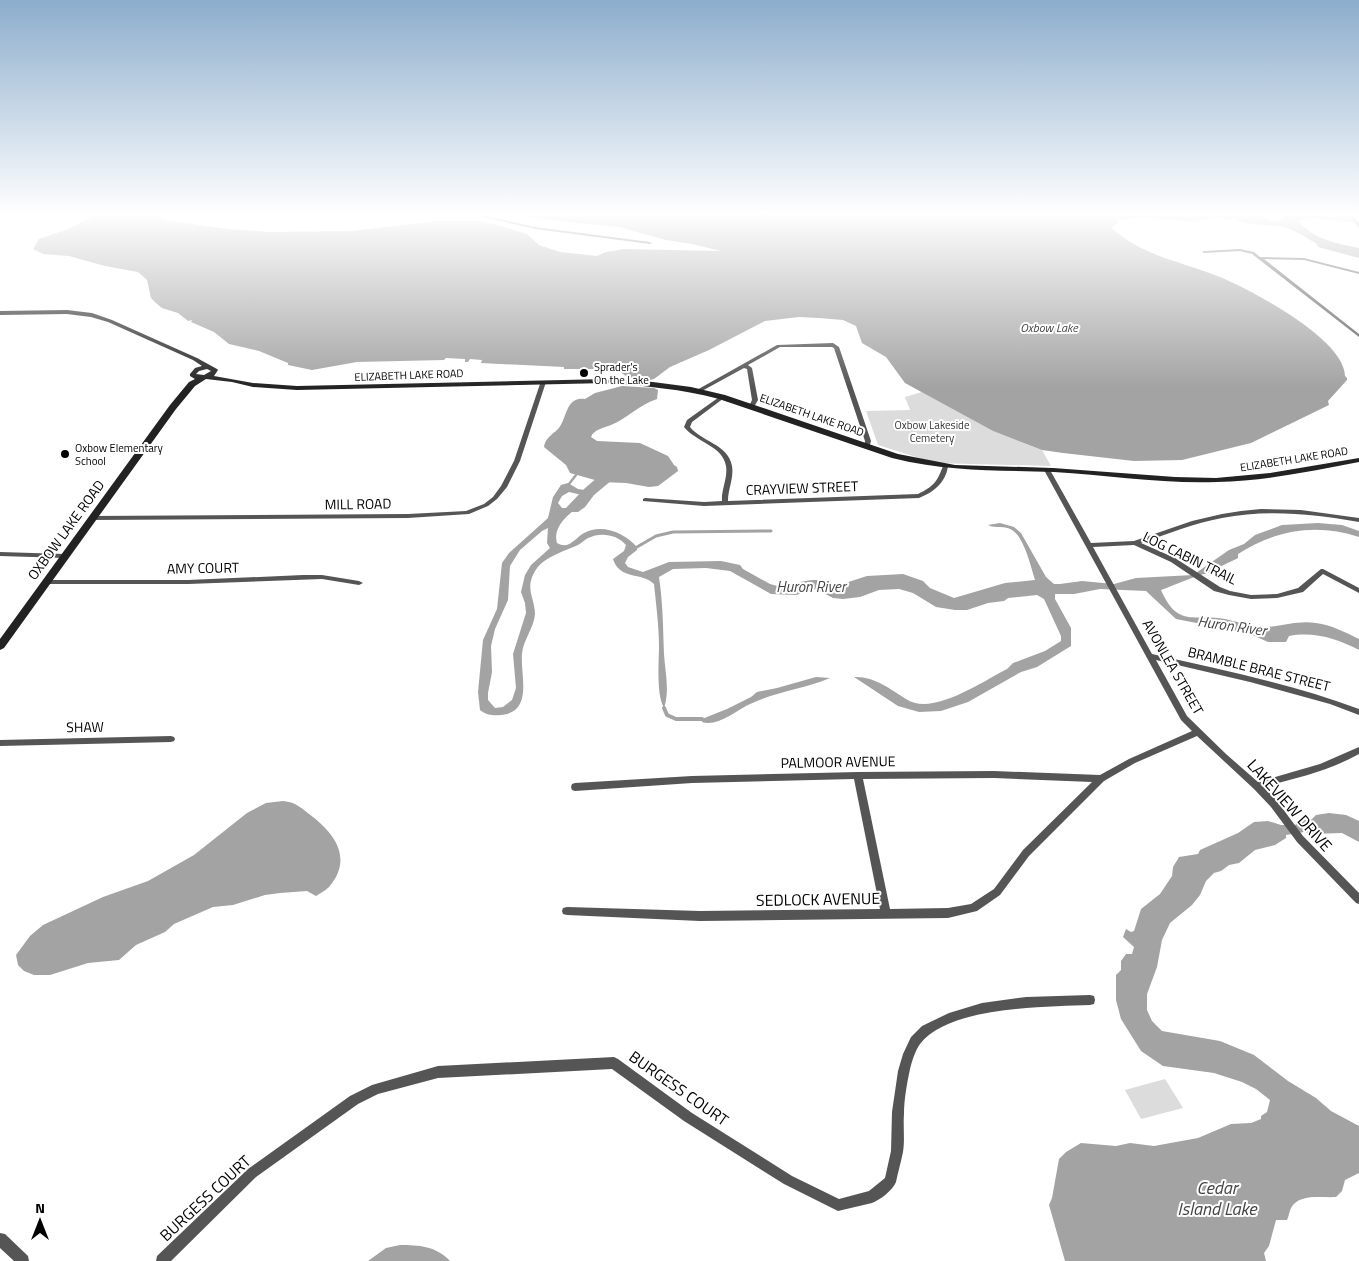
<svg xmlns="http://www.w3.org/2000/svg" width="1359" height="1261" font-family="'Titillium Web',sans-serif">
<rect width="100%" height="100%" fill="#fff"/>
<g fill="#dcdcdc">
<polygon points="922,392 993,431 1042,450 1051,466 935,463 878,445 866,411 910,410 905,397"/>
<polygon points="1165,1079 1183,1108 1141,1119 1125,1090"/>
</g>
<g fill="#a3a3a3" fill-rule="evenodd">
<path d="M102 212H144L170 221 229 229 270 232 351 231 437 221H477L494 224 527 234 539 245 560 252 597 256 606 252 624 249 721 251 692 244 666 240 619 227 539 219 496 212H1251L1254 213V215L1273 221 1281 220 1286 212H1339C1348 214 1349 221 1358 221L1359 217V223L1310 218 1299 221C1311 239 1340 244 1359 248V258L1318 247 1317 244C1307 238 1296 231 1284 227 1267 223 1249 227 1233 218L1230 220 1212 216 1211 217 1212 218C1194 224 1178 220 1160 219 1146 218 1130 218 1116 220L1118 223 1111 227C1141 256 1183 262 1220 277 1251 290 1345 339 1345 376L1347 378V380L1328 401 1329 405 1251 443 1182 460 1134 461 1063 453 1042 450 993 431 905 383 886 357 862 343 856 326 843 320 819 318 799 317 765 321 709 350 670 367 654 379 650 380 629 378 617 370 609 369H564V367L481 363 482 360 470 359 468 362H465V359L446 358 444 360 357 362 312 370 288 365V363L259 351 229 344 214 332 191 322 192 320 188 321 178 313 162 308 156 303 151 298 147 280 138 272 105 266 69 256 43 254 33 249 39 239 68 229Z"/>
<path d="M622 386 654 388 658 390 657 399C637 406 628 418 611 425 604 428 594 429 591 437L597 441 640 443 668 456 674 465 677 467 678 471 658 486 649 487 626 483 602 482 570 473 566 465 544 447C545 438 552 435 558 429 567 420 565 396 585 399L595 393Z"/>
<path d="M568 483 578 489 591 491 590 497C578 509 551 522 557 543 569 550 574 539 584 533 602 523 625 533 637 547V550L628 557 625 563 628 567 643 572 669 562 721 561 740 565 743 569 770 584 781 587H793L800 582 812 580H822L839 585 867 576 903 574 923 581 930 588 954 598 1005 583 1035 580C1031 567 1024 537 1012 530 1005 525 996 529 988 525L1000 523 1014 527 1021 533 1046 577 1054 584H1060L1082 581 1114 584 1136 578 1193 575 1229 550 1244 544 1255 535 1282 525 1318 523 1342 525 1359 531V537C1316 523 1276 530 1238 554V558C1234 560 1211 571 1209 573 1196 575 1175 585 1161 590 1178 629 1195 613 1225 619 1239 622 1251 627 1266 627 1283 626 1299 620 1316 623 1331 625 1345 632 1359 639V650C1338 639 1314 631 1289 636L1286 642H1268L1248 633 1176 619 1146 591 1100 589 1074 594H1055V599L1071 628V646L1037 667 1021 672 968 702 941 711 919 712 898 706 854 677C874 676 890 689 906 699 932 717 983 681 1007 669L1013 663 1045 651 1061 641V636L1044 599 1037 595 1008 598 1004 601 988 603 967 610H955L936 607 913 593 899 589 879 590 860 597 843 599 833 598 816 589 796 595 771 594 730 571 706 568 673 569 659 577C663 604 663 627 664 654 665 671 670 691 664 708 656 694 659 662 659 646 659 626 656 604 654 584 642 572 619 580 613 559L624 551 626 545C617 534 600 532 588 538 584 540 582 543 578 545 563 552 542 557 534 573 525 589 535 599 535 614 534 628 523 640 522 654 520 674 534 712 501 715 494 716 486 715 480 710L478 692 483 640 497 609 502 563 509 553 548 518 553 497 561 485ZM569 492 582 495V498L572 508H562L558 503 562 496ZM548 528 547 543 550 548 531 565 525 575 521 592 525 603 526 613 513 654 516 688 512 700 503 707 495 708 488 700V693L492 672 491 646 495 629 508 600 510 566 520 550 542 531Z"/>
<path d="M816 677 830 678C804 689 774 692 748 705 736 711 717 727 702 722V719L727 709 751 697 757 692 777 688Z"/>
<path d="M283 801C297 802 302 809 313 817 337 836 352 860 329 887 325 891 320 893 316 896L307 891 280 893 265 895 233 905 213 907 174 924 165 932 136 945 119 960 88 963 50 975H34L24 971 18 965 16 955 30 936 43 925 103 897 148 881 194 855 247 813 266 803Z"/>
<path d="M1329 813 1346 815 1359 821V842L1342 833 1311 834 1304 832 1286 835V838L1275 845 1255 850 1239 863 1229 865 1221 871 1214 873 1206 881 1200 895 1192 905 1170 923 1162 940 1157 967 1147 994V1010L1152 1021 1162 1031 1220 1041 1254 1055 1288 1081 1316 1098 1331 1111 1359 1126V1173L1345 1180 1342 1191 1336 1197C1321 1198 1299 1193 1291 1208 1289 1212 1289 1216 1287 1220H1276L1269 1246 1264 1253 1266 1261H1065L1049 1205 1052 1198 1059 1159 1066 1152 1081 1143 1116 1146 1130 1143 1154 1146 1198 1138 1231 1124 1251 1123 1261 1119V1116L1267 1112 1270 1100 1256 1089 1242 1082 1214 1073 1163 1066 1141 1051 1121 1019 1116 1000V975L1121 970V961L1126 954H1132L1134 947 1123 937 1126 929 1131 932 1134 931 1141 909 1160 894 1172 876 1173 867 1179 857 1198 854 1200 850 1238 833 1254 822 1268 821 1281 825H1295L1301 820 1312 819 1316 815Z"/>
<path d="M400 1245C419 1245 436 1246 450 1261H368L386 1248Z"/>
</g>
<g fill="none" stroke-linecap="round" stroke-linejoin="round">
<polyline stroke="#a3a3a3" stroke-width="2.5" points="569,484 576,475"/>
<polyline stroke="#a3a3a3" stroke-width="3" points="637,547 656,536 673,532 771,531"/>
<polyline stroke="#a3a3a3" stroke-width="4" points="664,708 667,715 676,719 702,719"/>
<polygon fill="#a3a3a3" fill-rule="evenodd" points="607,461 616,464 620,472 618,475 594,495 585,507 578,512 568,512 565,509 584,489 605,471 600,465 602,462"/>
<g fill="#555" fill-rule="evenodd">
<polygon points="311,212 362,212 360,213 321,215"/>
<polygon points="463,212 469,212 535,227 650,242 652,243 650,244 535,229"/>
<polygon points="1346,212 1350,212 1359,224 1359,228"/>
<polygon points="1240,249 1254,252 1260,257 1304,258 1359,272 1359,274 1304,260 1264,259 1359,334 1359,337 1252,254 1240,251 1204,253 1202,252 1204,251"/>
<polygon points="833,343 839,347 871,441 869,448 865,448 864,447 865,441 834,348 832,347 780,347 748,365 752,368 758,400 754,407 750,407 749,406 752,400 747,369 744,368 700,392 695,391 777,345"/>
<polygon points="541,381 546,382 520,461 507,487 497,499 488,506 469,514 408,518 92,520 89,518 92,516 408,514 466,511 484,504 493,497 501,486 514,461"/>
<path d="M722 395 724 396V398L692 422 690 427C702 442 728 444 732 466 734 478 728 489 728 501L918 494C934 486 937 482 943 466L945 465 948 467C945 483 934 492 919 498L704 506 643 501V499L645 498 704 502 722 501C721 490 728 478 726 466 723 446 696 442 684 427L687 420Z"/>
<path d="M1047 468 1050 470 1091 543 1134 541 1192 521 1222 514 1241 511 1261 509 1301 510 1359 518V522C1314 514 1267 509 1222 518 1194 523 1168 534 1141 543L1175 558 1220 587 1230 591 1251 595 1277 594 1298 588 1321 569H1323L1359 588V593L1323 574 1303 592 1277 598 1251 599 1229 595 1214 591 1171 562 1134 545 1093 547 1152 654C1222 670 1292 684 1359 709V715L1330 704 1250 682 1156 660 1187 716 1226 754 1258 782 1320 764 1359 747V754C1329 771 1296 778 1264 787L1277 801 1303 836 1359 893V904L1356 903 1297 842 1271 807 1254 789 1197 736 1135 763 1104 781 1029 856 1000 895 977 911 948 918 700 921 567 915 563 914 562 911 563 908 567 907 700 911 880 909 854 779 692 783 575 791 572 790 571 787 572 784 575 783 692 776 858 772 994 771 1100 775 1129 759 1192 731 1181 720 1044 470ZM994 778 1092 782 1023 850 994 889 971 904 948 908 890 909 863 779Z"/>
<polygon points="0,552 65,554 68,556 65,558 0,556"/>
<polygon points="303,575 322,575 359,581 363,583 359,585 322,579 188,584 46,584 42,582 46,580 188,580"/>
<polygon points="171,736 174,737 175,739 174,741 171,742 0,746 0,740"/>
<path d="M1090 995 1094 996 1095 1000 1094 1004 1090 1005C1045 1007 949 1006 920 1044 915 1051 912 1061 910 1069 907 1083 904 1100 904 1114 903 1127 905 1140 903 1152 901 1162 898 1172 896 1182 893 1190 880 1200 872 1203L838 1211 784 1184 684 1121 612 1069 438 1078 378 1094 358 1104 256 1177 171 1261H156L157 1256 248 1169 350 1096 372 1085 438 1066 614 1057 618 1059 692 1113 792 1176 839 1199 869 1191 885 1178 891 1151 892 1112 898 1071 903 1054 911 1037 922 1026 949 1013 982 1003 1026 997Z"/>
<polygon points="0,1233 5,1234 28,1256 29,1261 14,1261 0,1248"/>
</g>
<path fill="#222" fill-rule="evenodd" d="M67 310 92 313 112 320 197 358 217 369 218 370 214 376 253 383 297 386 607 379 653 382 691 387 725 395 898 454 955 465 1053 468 1175 477 1216 478 1270 473 1359 458V462C1312 471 1265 481 1217 482 1162 484 1108 475 1054 472 997 470 948 472 892 458L719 399C682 389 645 386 607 383L297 390 253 387 232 382 206 379 195 386 176 409 4 648 0 650V639L170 405 189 382 195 379 190 376V374L195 368 202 366 193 360 108 322 91 317 67 314 0 315V311ZM207 369 211 371 204 375 196 374 199 371Z"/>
</g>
<linearGradient id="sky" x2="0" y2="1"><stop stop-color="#8cadcc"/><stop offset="0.55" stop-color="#fff"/><stop offset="1" stop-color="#fff" stop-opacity="0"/></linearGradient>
<rect width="1359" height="388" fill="url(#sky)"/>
<g fill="#000" stroke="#fff" stroke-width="2">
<circle cx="584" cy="373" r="5"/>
<circle cx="65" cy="454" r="5"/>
</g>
<g text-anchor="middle" stroke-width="4" stroke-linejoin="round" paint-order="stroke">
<g font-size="11" fill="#000" stroke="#fff" text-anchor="start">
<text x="594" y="371">Sprader's<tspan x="594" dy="13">On the Lake</tspan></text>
<text x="75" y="452">Oxbow Elementary<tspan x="75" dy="13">School</tspan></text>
</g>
<g font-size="11" fill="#000" stroke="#fff">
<text transform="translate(409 375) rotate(-2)" y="4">ELIZABETH LAKE ROAD</text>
<text transform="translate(812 415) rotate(19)" y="4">ELIZABETH LAKE ROAD</text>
<text transform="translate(1294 459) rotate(-9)" y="4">ELIZABETH LAKE ROAD</text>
</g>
<g font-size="11" fill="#333" stroke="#fff">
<text x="932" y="429">Oxbow Lakeside<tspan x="932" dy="13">Cemetery</tspan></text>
</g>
<g font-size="12" font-style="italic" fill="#444" stroke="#fff">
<text x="1049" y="332">Oxbow Lake</text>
</g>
<g font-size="14" fill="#000" stroke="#fff">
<text transform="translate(802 488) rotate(-2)" y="5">CRAYVIEW STREET</text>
<text transform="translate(358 504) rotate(-1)" y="5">MILL ROAD</text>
<text transform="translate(66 530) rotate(-54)" y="5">OXBOW LAKE ROAD</text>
<text transform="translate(1190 558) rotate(26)" y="5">LOG CABIN TRAIL</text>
<text transform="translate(203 568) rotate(-1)" y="5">AMY COURT</text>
<text transform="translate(1173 667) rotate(60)" y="5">AVONLEA STREET</text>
<text transform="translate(1259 669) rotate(14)" y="5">BRAMBLE BRAE STREET</text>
<text transform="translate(85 727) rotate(-1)" y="5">SHAW</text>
<text transform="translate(838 762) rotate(-1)" y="5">PALMOOR AVENUE</text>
</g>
<g font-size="15" font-style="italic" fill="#444" stroke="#fff">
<text x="811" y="592">Huron River</text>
<text transform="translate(1232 626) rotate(8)" y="5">Huron River</text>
</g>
<g font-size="16" fill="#000" stroke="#fff">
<text transform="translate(1290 805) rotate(48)" y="6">LAKEVIEW DRIVE</text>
<text transform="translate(818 899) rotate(-1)" y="6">SEDLOCK AVENUE</text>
<text transform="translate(679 1088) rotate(35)" y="6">BURGESS COURT</text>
<text transform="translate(205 1198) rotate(-43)" y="6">BURGESS COURT</text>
</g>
<g font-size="18" font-style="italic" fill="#444" stroke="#fff">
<text x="1217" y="1194">Cedar<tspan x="1217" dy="21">Island Lake</tspan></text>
</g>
</g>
<g transform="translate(40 1221)" stroke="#ffffff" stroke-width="4" paint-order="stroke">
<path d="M0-4L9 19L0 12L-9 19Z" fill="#000000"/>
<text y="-8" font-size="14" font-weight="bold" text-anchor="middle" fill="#000000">N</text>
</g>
</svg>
